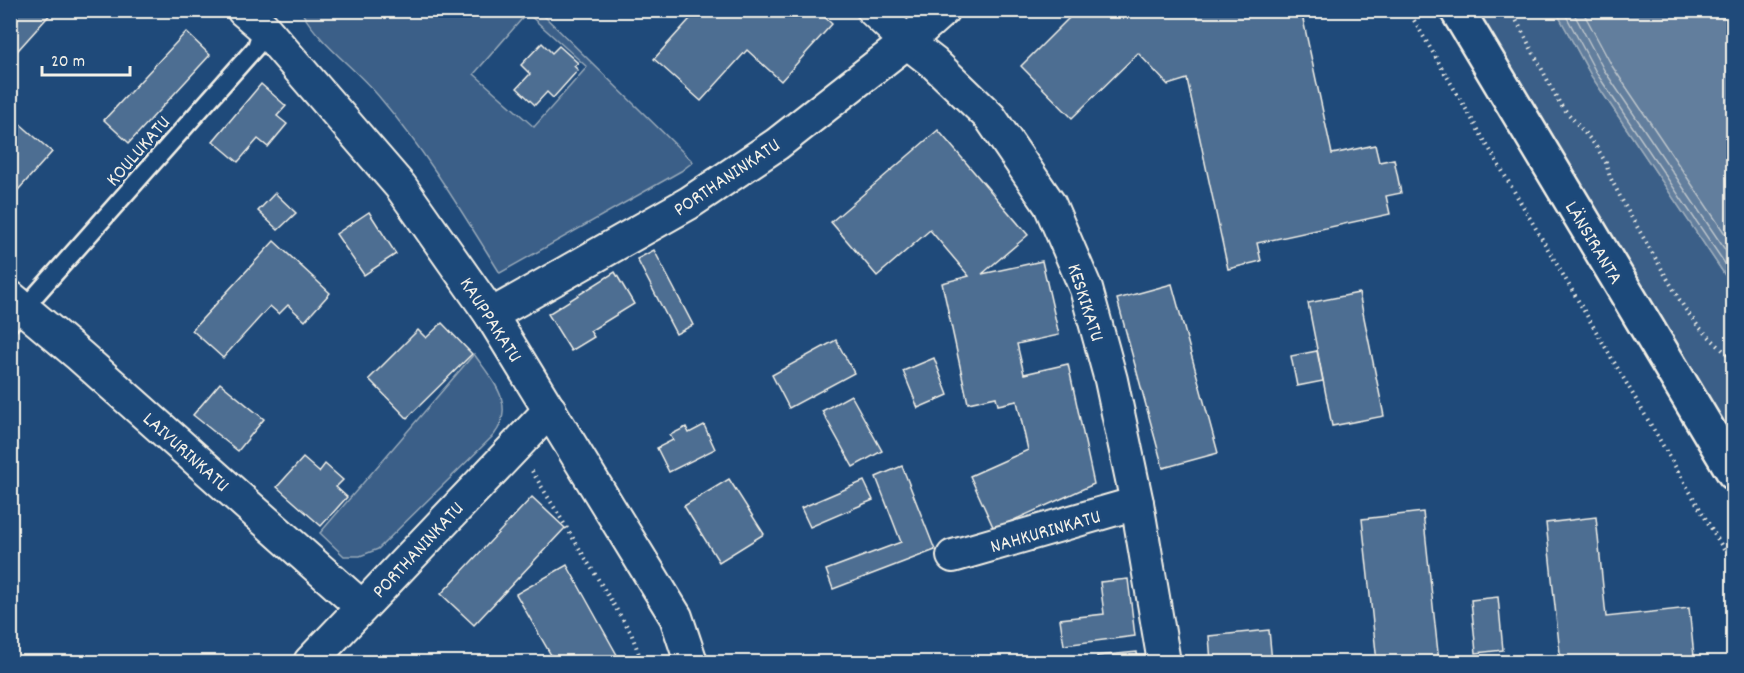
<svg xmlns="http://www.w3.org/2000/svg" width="1744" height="673" font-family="Dekko,sans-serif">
<rect width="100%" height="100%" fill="#1f4a7a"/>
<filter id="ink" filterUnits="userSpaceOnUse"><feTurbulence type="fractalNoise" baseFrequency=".0167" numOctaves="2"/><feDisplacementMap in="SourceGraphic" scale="12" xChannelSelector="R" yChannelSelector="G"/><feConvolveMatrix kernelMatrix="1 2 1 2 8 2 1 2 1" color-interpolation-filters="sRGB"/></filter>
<g filter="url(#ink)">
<g fill="#3a5f88" stroke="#97a8b8" stroke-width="1.5" fill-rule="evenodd">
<path d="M301 11H539L693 162 681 171 500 273C463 214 427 153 381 99 356 68 320 45 301 11ZM527 13 587 67 534 127 474 74Z"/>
<polygon points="1467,11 1556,11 1592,77 1733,287 1733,455"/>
<path d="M474 354C492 380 517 404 494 435L378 549 360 556H344L320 533Z"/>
</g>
<polygon fill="#627e9d" stroke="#9cacbb" stroke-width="1.5" points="1556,11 1733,11 1733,287 1592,77"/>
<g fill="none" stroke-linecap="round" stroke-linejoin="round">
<g stroke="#bac3ca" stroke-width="1.5">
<polyline points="1563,10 1597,74 1734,277"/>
<polyline points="1572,10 1604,70 1734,263"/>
<polyline points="1582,10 1612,66 1734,247"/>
</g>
</g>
<g fill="#4d6e92" stroke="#f4f1e8" stroke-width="1.5">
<polygon points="10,10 54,10 10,59"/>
<polygon points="698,10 817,10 832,24 781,81 747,50 701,101 654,59"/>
<polygon points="1077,10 1301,10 1332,154 1375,145 1379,162 1394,159 1401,193 1386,196 1390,214 1257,243 1261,261 1228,269 1187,79 1168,85 1138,53 1072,118 1021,66"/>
<polygon points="186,32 210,55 129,143 104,120"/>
<polygon points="542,43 552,53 559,46 578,63 574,66 578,70 553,98 547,92 535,105 517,88 530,74 521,65"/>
<polygon points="261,84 286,106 277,116 287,124 268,147 258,139 238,162 213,141"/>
<polygon points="10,115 52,152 11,198 10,197"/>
<polygon points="938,130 1028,235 982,274 1042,261 1059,335 1017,344 1024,374 1068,364 1094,484 994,529 970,476 1028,450 1017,401 998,405 996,397 968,403 942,283 969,276 930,230 877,276 831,222"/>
<polygon points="275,193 296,213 278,230 258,211"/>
<polygon points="369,212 396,254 364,275 336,234"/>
<polygon points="274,241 330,293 305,321 288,305 279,314 270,306 223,358 192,330"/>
<polygon points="654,250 693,325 676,334 637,259"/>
<polygon points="615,272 634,304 590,331 594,337 571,351 548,314"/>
<polygon points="1172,284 1218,453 1163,468 1117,299"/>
<polygon points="1359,293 1384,416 1332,426 1308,303"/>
<polygon points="442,323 472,354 407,418 369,379 418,330 426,338"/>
<polygon points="836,340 854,373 789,408 772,375"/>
<polygon points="1317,351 1323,381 1297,386 1291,356"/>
<polygon points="934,358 948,395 918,408 903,371"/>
<polygon points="220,383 264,419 238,451 193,415"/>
<polygon points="851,395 882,451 853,467 822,411"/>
<polygon points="704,425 715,449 669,472 657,448 673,440 670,435 686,427 689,433"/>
<polygon points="303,458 319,472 325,464 343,480 336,487 347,497 321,526 277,487"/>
<polygon points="902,466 935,550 833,589 826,570 901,542 876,477"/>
<polygon points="729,479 764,534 719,562 684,506"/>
<polygon points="864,481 873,500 810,527 801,508"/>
<polygon points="532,497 565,528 474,625 441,594"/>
<polygon points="1423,512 1439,662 1377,662 1362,519"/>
<polygon points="1596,517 1606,617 1689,608 1694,656 1634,662 1561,662 1546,523"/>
<polygon points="567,565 621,662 555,662 516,594"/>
<polygon points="1128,579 1135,636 1064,645 1060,619 1104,614 1100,582"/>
<polygon points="1498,597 1503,650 1476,653 1471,600"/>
<polygon points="1269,630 1272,662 1211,662 1209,636"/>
<polygon points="1137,652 1138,662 1097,662 1097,656"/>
</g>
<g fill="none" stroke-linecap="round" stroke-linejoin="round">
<g stroke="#f4f1e8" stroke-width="21">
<polyline id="service" points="10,324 256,47 264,23"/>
</g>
<g stroke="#f4f1e8" stroke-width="36">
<g id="minor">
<polyline points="243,10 263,27 401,187 491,315 676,617 691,662"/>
<polyline points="873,10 907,42 934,63 990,117 1050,205 1086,289 1111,380 1137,503 1164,662"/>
<polyline points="10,297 80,356 362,607"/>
<polyline points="491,315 689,203 777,144 907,42 943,10"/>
<polyline points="953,556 1137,503"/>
<polyline points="310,662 550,410"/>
</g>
</g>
<g stroke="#f4f1e8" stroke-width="38">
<polyline id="tertiary" points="1457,10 1734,473"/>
</g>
<g stroke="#f4f1e8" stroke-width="4" stroke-dasharray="1.5 4.5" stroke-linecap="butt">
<polyline points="1408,10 1734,567"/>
<polyline points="1511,10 1560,104 1596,146 1606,163 1610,177 1625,206 1685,309 1698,326 1734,361"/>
<polyline points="532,471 631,633 642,662"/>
</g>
<use href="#service" stroke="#1f4a7a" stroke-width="16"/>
<use href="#minor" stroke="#1f4a7a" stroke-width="32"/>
<use href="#tertiary" stroke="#1f4a7a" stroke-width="33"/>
</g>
</g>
<g text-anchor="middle" stroke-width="6" stroke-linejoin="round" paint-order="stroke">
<g font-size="20" fill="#f4f1e8" stroke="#1f4a7a">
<text transform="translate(137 150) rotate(-49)" y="7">KOULUKATU</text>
<text transform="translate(726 176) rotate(-34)" y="7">PORTHANINKATU</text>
<text transform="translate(1595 242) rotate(59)" y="7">LÄNSIRANTA</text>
<text transform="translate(1087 302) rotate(72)" y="7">KESKIKATU</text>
<text transform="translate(492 319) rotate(57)" y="7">KAUPPAKATU</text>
<text transform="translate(187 451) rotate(42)" y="7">LAIVURINKATU</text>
<text transform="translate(1045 530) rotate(-16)" y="7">NAHKURINKATU</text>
<text transform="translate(417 549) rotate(-47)" y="7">PORTHANINKATU</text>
</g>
</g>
<rect width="1744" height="673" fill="none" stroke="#1f4a7a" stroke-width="36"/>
<rect x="18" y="18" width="1708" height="637" fill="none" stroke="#f4f1e8" stroke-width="2" filter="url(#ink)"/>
<path d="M42 66v9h88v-9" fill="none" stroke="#f4f1e8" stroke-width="3"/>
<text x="51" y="66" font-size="18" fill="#f4f1e8" stroke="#1f4a7a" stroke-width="4.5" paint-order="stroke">20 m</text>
</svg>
